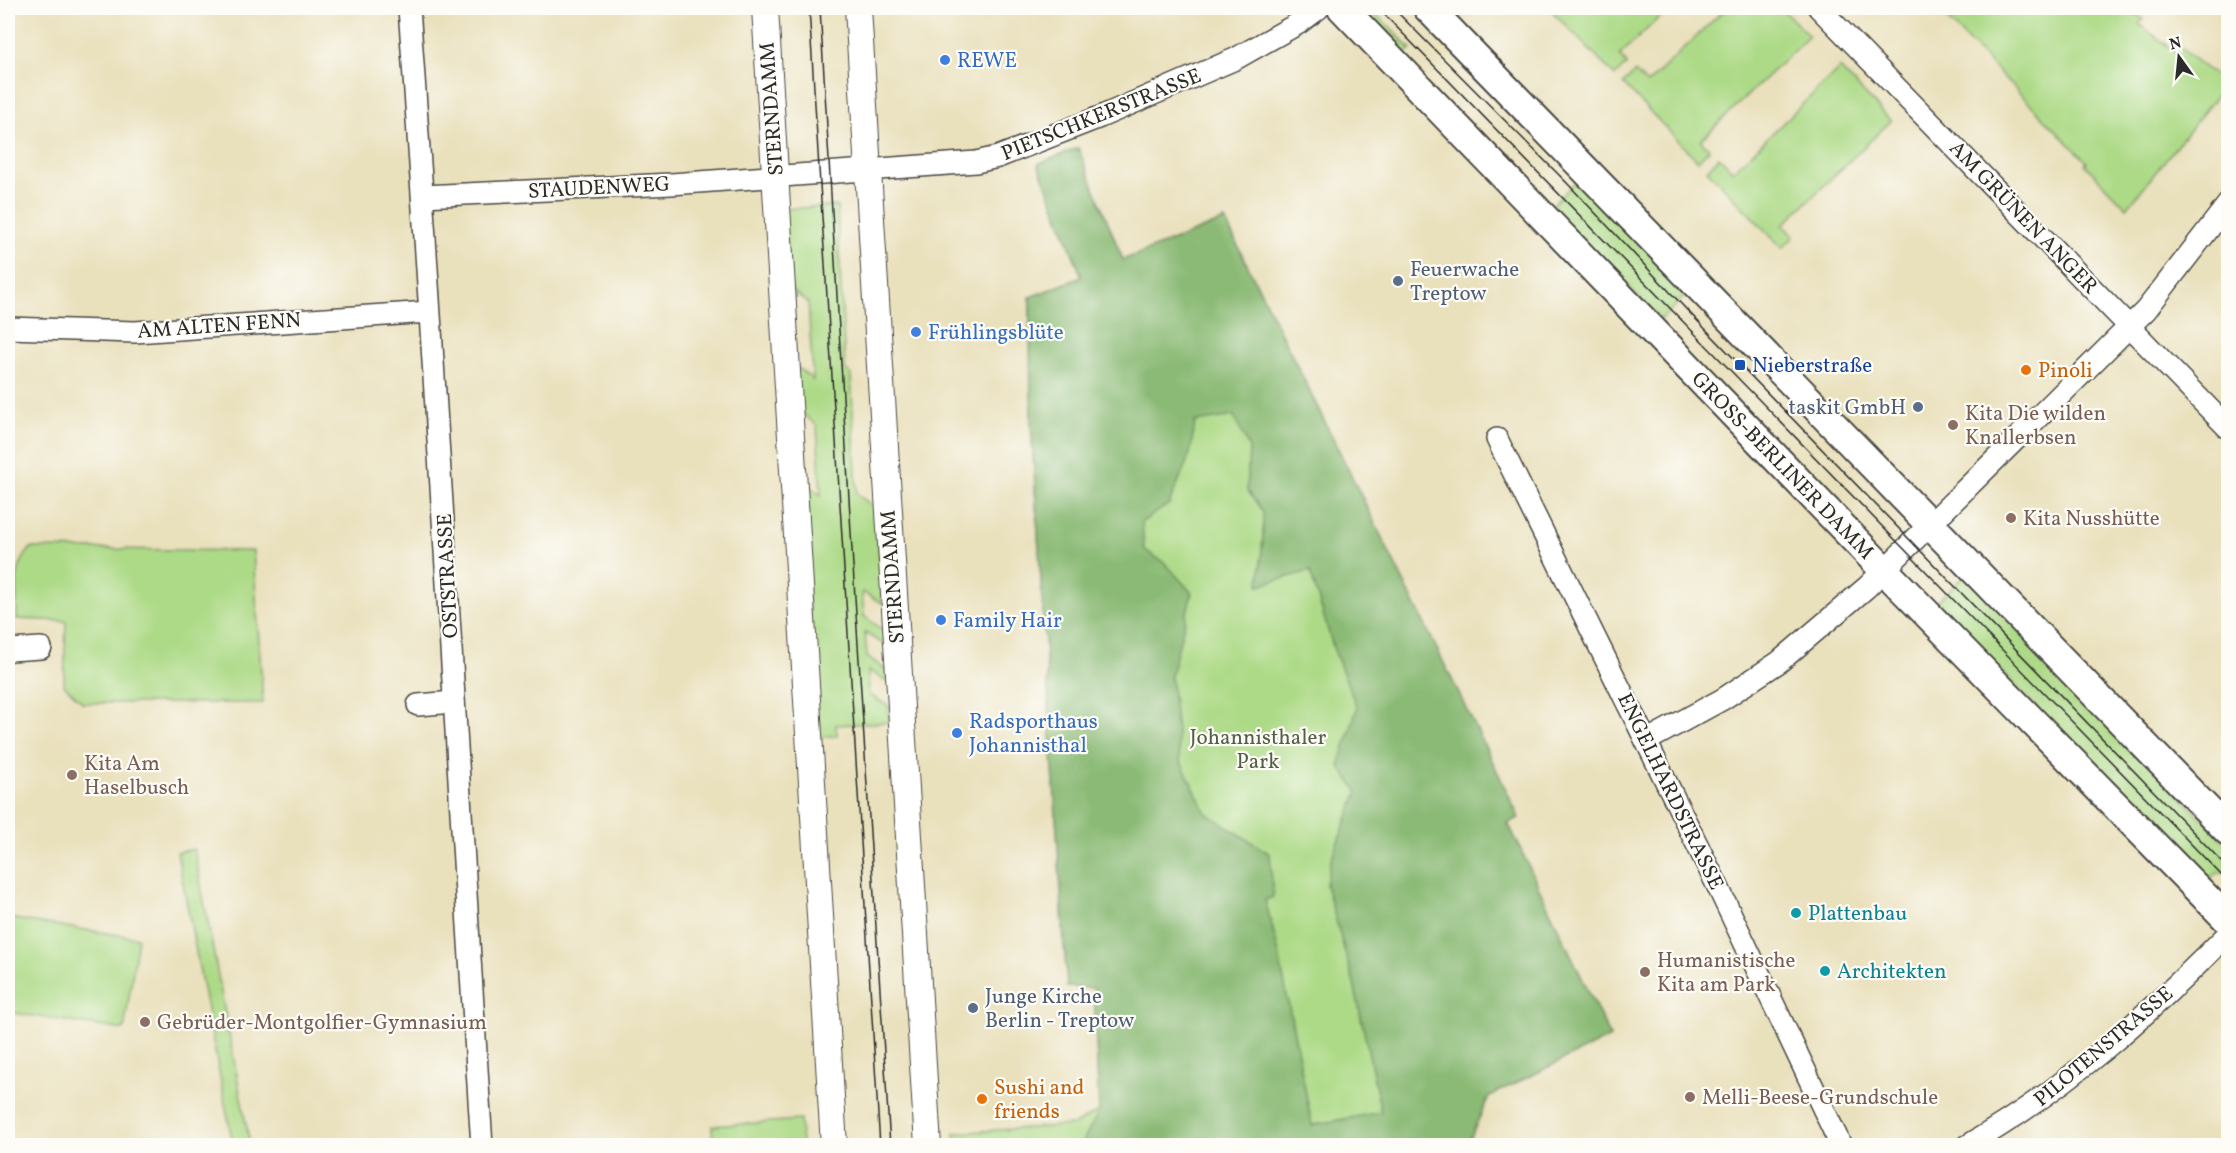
<svg xmlns="http://www.w3.org/2000/svg" width="2236" height="1153" font-family="Vollkorn,serif">
<rect width="100%" height="100%" fill="#fdfcf7"/>
<filter id="ink" filterUnits="userSpaceOnUse"><feTurbulence type="fractalNoise" baseFrequency=".0167" numOctaves="2"/><feDisplacementMap in="SourceGraphic" scale="12" xChannelSelector="R" yChannelSelector="G"/><feConvolveMatrix kernelMatrix="1 2 1 2 8 2 1 2 1" color-interpolation-filters="sRGB"/></filter>
<filter id="wash" filterUnits="userSpaceOnUse"><feTurbulence type="fractalNoise" baseFrequency=".008" numOctaves="4" result="noise"/><feDisplacementMap in="SourceGraphic" scale="24" xChannelSelector="R" yChannelSelector="G"/><feGaussianBlur stdDeviation="1.35" result="paint"/><feColorMatrix in="noise" values="0 0 0 0 0 0 0 0 0 0 0 0 0 0 0 0 0 1.4 0 .05"/><feComposite in="paint" operator="in"/></filter>
<g filter="url(#wash)">
<rect width="100%" height="100%" fill="#e9e0bc"/>
<g fill="#adda87" stroke="#6c8259" stroke-width="1.5">
<polygon points="1356,8 1370,8 1411,49 1403,56"/>
<polygon points="1549,8 1669,8 1620,55 1627,64 1615,76"/>
<polygon points="1726,8 1781,8 1809,36 1701,140 1709,149 1698,161 1623,84 1635,72 1647,84"/>
<polygon points="1936,8 2128,8 2143,19 2139,24 2176,52 2180,48 2226,84 2127,208 2085,165 2087,162"/>
<polygon points="1840,68 1891,121 1783,225 1794,237 1782,248 1707,170 1719,157 1733,171"/>
<polygon points="1078,148 1123,260 1225,220 1499,775 1519,818 1508,823 1610,1037 1489,1096 1467,1145 956,1146 955,1133 1074,1125 1099,1111 1094,988 1067,987 1031,423 1030,297 1082,277 1038,164"/>
<polygon points="1578,179 1690,291 1661,320 1550,207"/>
<polygon points="837,206 845,369 851,374 857,494 876,509 882,603 862,592 864,616 884,631 885,645 865,633 867,657 887,670 888,682 868,670 869,695 889,706 890,722 836,725 837,736 816,737 801,480 821,495 817,426 796,408 794,365 813,380 808,303 789,288 783,209"/>
<path d="M31 548 253 551 263 703H83L64 685 66 621 17 619C17 593 12 568 31 548Z"/>
<polygon points="1965,575 2228,845 2228,857 2226,860 2228,862 2228,871 2215,874 2208,883 1935,603"/>
<polygon points="194,849 250,1145 233,1145 177,852"/>
<polygon points="8,918 138,938 124,1030 8,1012"/>
<polygon points="800,1120 802,1145 713,1145 712,1126"/>
</g>
<path fill="#8aba74" stroke="#5a7250" stroke-width="1.5" fill-rule="evenodd" d="M1078 148 1123 260 1225 220 1499 775 1519 818 1508 823 1610 1037 1489 1096 1467 1145H1081L1099 1111 1094 988 1067 987 1031 423 1030 297 1082 277 1038 164ZM1234 416 1249 448 1247 490 1263 512V538L1259 585 1310 571 1334 650 1357 708 1339 766 1358 792 1331 859 1326 885 1354 984 1381 1112 1312 1125 1277 945 1265 900 1273 897 1270 854 1206 813 1180 760 1171 676 1192 593 1166 564 1144 549 1142 522 1169 504 1190 454 1195 422Z"/>
</g>
<g filter="url(#ink)">
<g fill="none" stroke-linecap="round" stroke-linejoin="round">
<g stroke="#484641" stroke-width="24">
<g id="minor">
<path d="M409 8C437 387 457 766 482 1146"/>
<polyline points="1819,8 2228,428"/>
<polyline points="423,196 671,184 976,162 998,157 1100,117 1235,59 1299,23 1319,8"/>
<polyline points="8,328 135,332 429,312"/>
<polyline points="1497,439 1718,887 1841,1146"/>
<polyline points="8,651 10,650 41,648"/>
<polyline points="418,705 454,702"/>
<polyline points="1646,741 1723,699 1779,662 1867,587 2146,310 2228,204"/>
<path d="M1967 1146C2068 1087 2147 1016 2228 934"/>
</g>
</g>
<g stroke="#484641" stroke-width="28">
<g id="tertiary">
<polyline points="765,8 834,1146"/>
<polyline points="858,8 928,1146"/>
</g>
</g>
<g stroke="#484641" stroke-width="32">
<g id="secondary">
<polyline points="1342,8 1884,570 2228,920"/>
<polyline points="1428,8 2228,831"/>
</g>
</g>
<use href="#minor" stroke="#fff" stroke-width="21"/>
<use href="#tertiary" stroke="#fff" stroke-width="26"/>
<use href="#secondary" stroke="#fff" stroke-width="28"/>
<g stroke="#2b2b2b" stroke-width="1.5">
<polyline points="809,8 880,1146"/>
<polyline points="820,8 853,566 890,1146"/>
<polyline points="1378,8 2228,882"/>
<polyline points="1393,8 1567,183 1685,308 2228,868"/>
</g>
</g>
</g>
<g fill="#3f7fe0" stroke="#fdfcf7" stroke-width="2">
<circle cx="945" cy="60" r="6"/>
<circle cx="916" cy="332" r="6"/>
<circle cx="941" cy="620" r="6"/>
<circle cx="957" cy="733" r="6"/>
</g>
<g fill="#5c6f8a" stroke="#fdfcf7" stroke-width="2">
<circle cx="1398" cy="281" r="6"/>
<circle cx="1918" cy="407" r="6"/>
<circle cx="973" cy="1008" r="6"/>
</g>
<rect fill="#1a4fb4" stroke="#fdfcf7" stroke-width="2" x="1734" y="359" width="12" height="12" rx="3"/>
<g fill="#e8710a" stroke="#fdfcf7" stroke-width="2">
<circle cx="2026" cy="370" r="6"/>
<circle cx="982" cy="1099" r="6"/>
</g>
<g fill="#8d6e63" stroke="#fdfcf7" stroke-width="2">
<circle cx="1953" cy="425" r="6"/>
<circle cx="2011" cy="518" r="6"/>
<circle cx="72" cy="775" r="6"/>
<circle cx="1645" cy="972" r="6"/>
<circle cx="145" cy="1022" r="6"/>
<circle cx="1690" cy="1097" r="6"/>
</g>
<g fill="#0f9aa8" stroke="#fdfcf7" stroke-width="2">
<circle cx="1796" cy="913" r="6"/>
<circle cx="1825" cy="971" r="6"/>
</g>
<g text-anchor="middle" stroke-width="4.5" stroke-linejoin="round" paint-order="stroke">
<g font-size="21" fill="#366cbe" stroke="#fdfcf7" text-anchor="start">
<text x="957" y="67">REWE</text>
<text x="928" y="339">Frühlingsblüte</text>
<text x="953" y="627">Family Hair</text>
<text x="969" y="728">Radsporthaus<tspan x="969" dy="24">Johannisthal</tspan></text>
</g>
<g font-size="21" fill="#2b2b2b" stroke="#fdfcf7">
<text transform="translate(771 109) rotate(-94)" y="7">STERNDAMM</text>
<text transform="translate(1101 114) rotate(-22)" y="7">PIETSCHKERSTRASSE</text>
<text transform="translate(599 187) rotate(-3)" y="7">STAUDENWEG</text>
<text transform="translate(2024 217) rotate(46)" y="7">AM GRÜNEN ANGER</text>
<text transform="translate(219 325) rotate(-4)" y="7">AM ALTEN FENN</text>
<text transform="translate(1783 465) rotate(46)" y="7">GROSS-BERLINER DAMM</text>
<text transform="translate(447 576) rotate(-93)" y="7">OSTSTRASSE</text>
<text transform="translate(892 577) rotate(-94)" y="7">STERNDAMM</text>
<text transform="translate(1671 791) rotate(64)" y="7">ENGELHARDSTRASSE</text>
<text transform="translate(2103 1046) rotate(-40)" y="7">PILOTENSTRASSE</text>
</g>
<g font-size="21" fill="#4e5e75" stroke="#fdfcf7" text-anchor="start">
<text x="1410" y="276">Feuerwache<tspan x="1410" dy="24">Treptow</tspan></text>
<text x="1906" y="414" text-anchor="end">taskit GmbH</text>
<text x="985" y="1003">Junge Kirche<tspan x="985" dy="24">Berlin - Treptow</tspan></text>
</g>
<g font-size="21" fill="#164399" stroke="#fdfcf7" text-anchor="start">
<text x="1752" y="372">Nieberstraße</text>
</g>
<g font-size="21" fill="#c56008" stroke="#fdfcf7" text-anchor="start">
<text x="2038" y="377">Pinoli</text>
<text x="994" y="1094">Sushi and<tspan x="994" dy="24">friends</tspan></text>
</g>
<g font-size="21" fill="#785e54" stroke="#fdfcf7" text-anchor="start">
<text x="1965" y="420">Kita Die wilden<tspan x="1965" dy="24">Knallerbsen</tspan></text>
<text x="2023" y="525">Kita Nusshütte</text>
<text x="84" y="770">Kita Am<tspan x="84" dy="24">Haselbusch</tspan></text>
<text x="1657" y="967">Humanistische<tspan x="1657" dy="24">Kita am Park</tspan></text>
<text x="157" y="1029">Gebrüder-Montgolfier-Gymnasium</text>
<text x="1702" y="1104">Melli-Beese-Grundschule</text>
</g>
<g font-size="21" fill="#526047" stroke="#fdfcf7">
<text x="1258" y="744">Johannisthaler<tspan x="1258" dy="24">Park</tspan></text>
</g>
<g font-size="21" fill="#0d838f" stroke="#fdfcf7" text-anchor="start">
<text x="1808" y="920">Plattenbau</text>
<text x="1837" y="978">Architekten</text>
</g>
</g>
<rect width="2236" height="1153" fill="none" stroke="#fdfcf7" stroke-width="30"/>
<g transform="translate(2179 57) rotate(345)" stroke="#fdfcf7" stroke-width="4.5" paint-order="stroke">
<path d="M0-4.5L10 22L0 15L-10 22Z" fill="#2b2b2b"/>
<text y="-9" font-size="16" font-weight="bold" text-anchor="middle" fill="#2b2b2b">N</text>
</g>
</svg>
